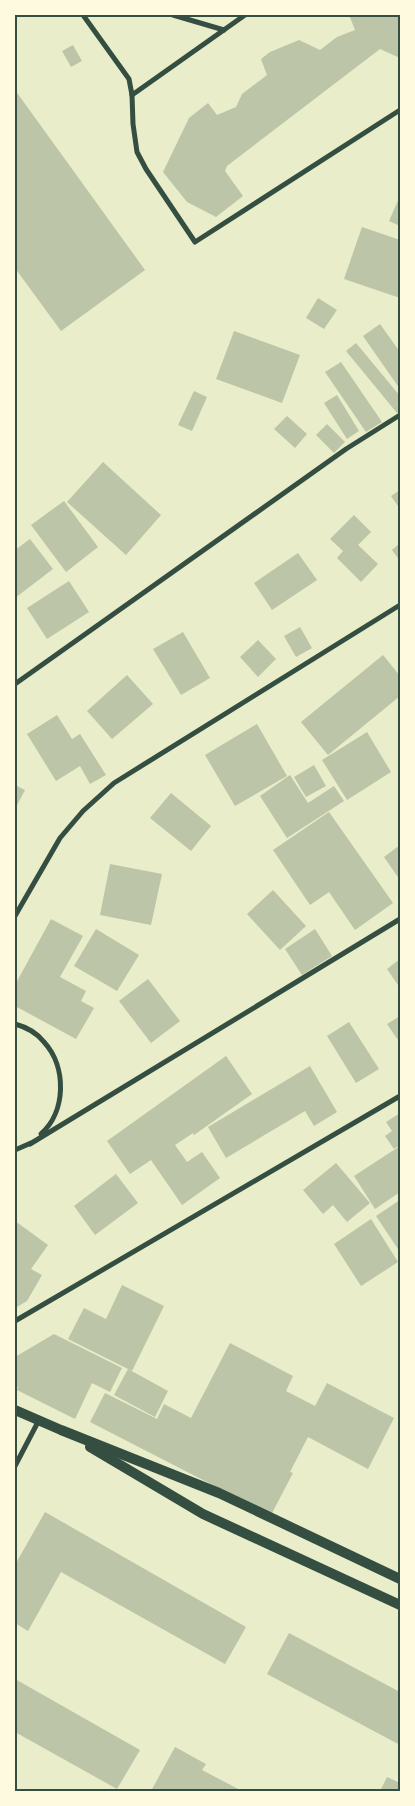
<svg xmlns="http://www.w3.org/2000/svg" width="415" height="1806" font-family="Figtree,sans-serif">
<rect width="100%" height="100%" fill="#e9edc9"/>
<g fill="#bcc5a7">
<polygon points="349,15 400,15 400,58 380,49 227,166 225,171 243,196 216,217 187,202 163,172 189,118 208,103 217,115 236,107 242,94 267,75 261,59 270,52 299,40 320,50 337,37 355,30"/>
<polygon points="73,45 82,61 71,67 62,51"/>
<polygon points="15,90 145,270 61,331 15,268"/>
<polygon points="400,196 400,226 389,221"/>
<polygon points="362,227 400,240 400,298 344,279"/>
<polygon points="318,298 337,310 324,329 306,318"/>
<polygon points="380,324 400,352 400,389 363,336"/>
<polygon points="234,331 300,355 282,403 216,379"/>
<polygon points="356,343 400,396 400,410 397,413 346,351"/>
<polygon points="341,362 382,422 366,432 325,372"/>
<polygon points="194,391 207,397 192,431 178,425"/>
<polygon points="337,395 359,431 347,439 324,403"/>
<polygon points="287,416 307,434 295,448 274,429"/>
<polygon points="327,424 345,442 334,453 316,435"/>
<polygon points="103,462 161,515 126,555 67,502"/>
<polygon points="400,490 400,509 391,496"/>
<polygon points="64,501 98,547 66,572 31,525"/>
<polygon points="354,515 371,532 358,545 378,564 361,582 337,558 343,551 330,539"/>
<polygon points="30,539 53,569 15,598 15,550"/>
<polygon points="400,543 400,561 392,550"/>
<polygon points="298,553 317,580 272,610 254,583"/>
<polygon points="69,581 89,612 47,639 27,608"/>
<polygon points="300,627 312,648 296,657 284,636"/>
<polygon points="183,632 210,678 181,695 153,649"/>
<polygon points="258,640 276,659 258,677 240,657"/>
<polygon points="383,655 400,676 400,696 328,755 301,722"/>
<polygon points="127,675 153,704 112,739 87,711"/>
<polygon points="57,715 72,739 80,734 106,775 90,784 80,766 56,781 27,734"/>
<polygon points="257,724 287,776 235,806 205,755"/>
<polygon points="367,732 391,772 347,800 322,760"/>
<polygon points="314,765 326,786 306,797 294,777"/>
<polygon points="290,775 308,803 334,786 344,801 287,838 260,796"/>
<polygon points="15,785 25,790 15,809"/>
<polygon points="171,793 211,826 191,851 150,818"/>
<polygon points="329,812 393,903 355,930 329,892 310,905 273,850"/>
<polygon points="400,845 400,880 384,857"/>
<polygon points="110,864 162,874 151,925 100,915"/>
<polygon points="273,890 306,926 280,950 247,914"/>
<polygon points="51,919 83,936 60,977 86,991 81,1001 94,1008 76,1039 15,1006 15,985"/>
<polygon points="96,929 139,955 117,991 74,966"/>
<polygon points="315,929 332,956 302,975 285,949"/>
<polygon points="400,959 400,988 387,969"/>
<polygon points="148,979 180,1021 151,1043 119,1001"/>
<polygon points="400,1016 400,1043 387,1024"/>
<polygon points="349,1022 379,1069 356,1083 327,1036"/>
<polygon points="226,1056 252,1094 194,1135 193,1133 175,1145 187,1162 202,1152 220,1178 182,1205 151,1160 130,1174 107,1141"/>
<polygon points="310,1066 337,1112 314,1126 305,1111 226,1158 208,1127"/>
<polygon points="400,1113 400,1145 394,1149 385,1136 392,1131 386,1122"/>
<polygon points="400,1146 400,1192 375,1209 354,1176"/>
<polygon points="336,1163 370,1203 347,1222 333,1205 323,1214 303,1190"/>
<polygon points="116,1174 138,1203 95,1235 74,1206"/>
<polygon points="400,1200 400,1252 376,1216"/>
<polygon points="371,1219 398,1262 361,1286 334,1244"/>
<polygon points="15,1221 48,1245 31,1269 42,1275 27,1301 15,1308"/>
<polygon points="122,1285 164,1306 132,1371 68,1339 84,1308 106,1319"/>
<polygon points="54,1334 122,1368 110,1392 92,1383 75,1419 17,1390 18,1387 15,1386 15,1357"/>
<polygon points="230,1343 293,1376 286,1391 315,1406 327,1383 394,1418 368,1469 308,1437 290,1472 293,1473 271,1515 90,1422 105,1393 157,1419 164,1404 191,1418"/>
<polygon points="128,1369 168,1391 155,1417 114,1395"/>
<polygon points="45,1512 246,1627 225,1664 61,1572 28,1631 15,1623 15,1565"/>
<polygon points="289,1633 400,1692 400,1745 267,1674"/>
<polygon points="15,1679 140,1750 117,1789 15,1732"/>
<polygon points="175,1747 206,1764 202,1770 242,1791 151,1791"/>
<polygon points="387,1777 400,1783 400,1791 380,1791"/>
</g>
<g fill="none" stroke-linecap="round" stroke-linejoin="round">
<g stroke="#344e41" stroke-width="5">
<polyline points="83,15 129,79 132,95 133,124 137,152 146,169 195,242 400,110"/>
<polyline points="173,15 224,30"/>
<polyline points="132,95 245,15"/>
<polyline points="15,684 346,449 400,415"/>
<polyline points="15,916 60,838 83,811 114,783 400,605"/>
<path d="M15 1024C26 1027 37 1033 44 1042 67 1067 66 1112 41 1134"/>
<polyline points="30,1144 400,919"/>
<polyline points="15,1150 31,1143"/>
<polyline points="15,1321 400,1096"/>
<polyline points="15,1466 39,1420"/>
</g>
<g stroke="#344e41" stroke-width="10">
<polyline points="15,1410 61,1430 219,1493 400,1579"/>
<polyline points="90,1447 203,1514 400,1605"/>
</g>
</g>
<rect width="415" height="1806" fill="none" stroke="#fefae0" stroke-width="32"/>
<rect x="16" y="16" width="383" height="1774" fill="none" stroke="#344e41" stroke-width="2"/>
</svg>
